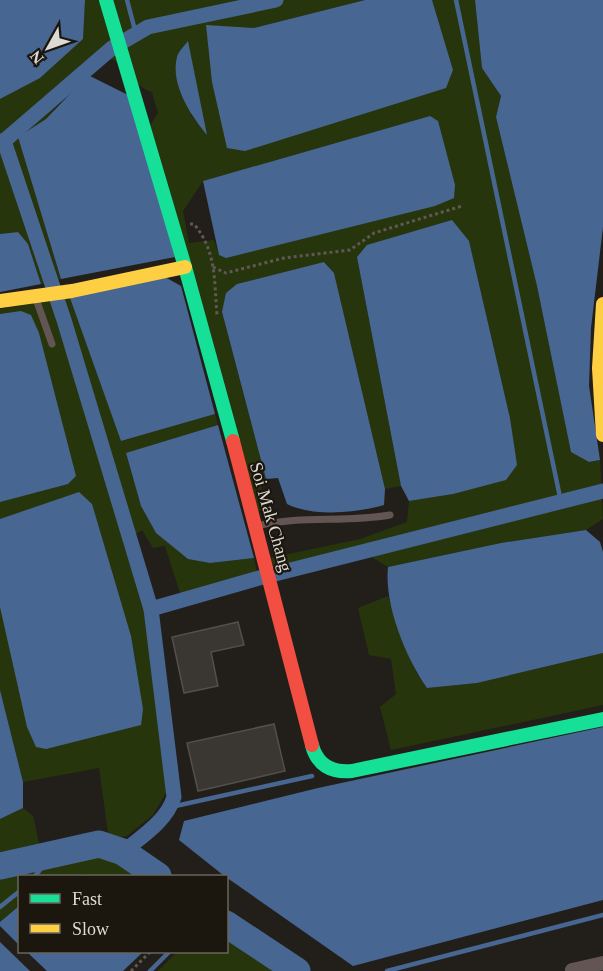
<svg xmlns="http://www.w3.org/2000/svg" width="603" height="971" font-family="Georgia,serif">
<rect width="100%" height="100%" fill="#221f1a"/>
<g fill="#27350c" fill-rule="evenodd">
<path d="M85 0H365L254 28 206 26 453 70 432 0H475L482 68 501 96 496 117 537 286 571 451 589 462 600 460 603 519 586 530 501 543 388 567 370 556 278 577 270 558 360 539 407 522 409 501 453 494 516 465 510 418 469 241 357 257 401 486 385 489 334 273 325 262 237 284 222 313 266 479 258 494 270 512 255 510 149 127 158 113 152 92C133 87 126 62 108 58L74 86 46 119 18 137 61 279 41 284 28 244 18 232 0 234V99L40 78 83 39ZM187 42H188L206 133 191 115ZM430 116 219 255 214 240 189 243 183 211 203 181Z"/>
<polygon points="70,298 122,441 215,414 218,425 126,454 141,506 156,533 189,559 210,563 254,558 259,583 181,596 165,546 153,548 142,530 123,543 151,624 163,709 169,788 153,815 127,836 109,839 99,768 23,782 0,690 0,309"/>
<polygon points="388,596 416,672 427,688 477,683 603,653 603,705 391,750 380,707 396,694 391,659 369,655 358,608"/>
<polygon points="23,808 33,816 40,847 0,857 0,819"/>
<polygon points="76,853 111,859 135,876 91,876 86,874 74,876 20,876 19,906 0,922 0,871"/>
<polygon points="227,938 279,971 158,971 177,952 226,952"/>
</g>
<g fill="#476792">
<polygon points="0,0 85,0 83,39 40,78 0,99"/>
<polygon points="365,0 432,0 453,70 446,88 245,151 227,148 212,82 206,25 254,28"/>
<polygon points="475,0 603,0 603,227 591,328 589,386 600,460 589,462 571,452 537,286 496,117 501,96 482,68"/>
<path d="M188 41 207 135C191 116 170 84 177 57 178 52 185 45 188 41Z"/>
<polygon points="88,75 128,95 175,257 61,279 18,137 46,119"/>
<polygon points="430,116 438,121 455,185 454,198 435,206 226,258 219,255 203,181"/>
<polygon points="452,220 469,241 510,418 517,465 506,480 453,494 409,501 401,486 357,257 367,245"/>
<polygon points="18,232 28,244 41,284 0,292 0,234"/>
<path d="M324 262 334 273 385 489 384 505C356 513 313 517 287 504L278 478 266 479 222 312 226 293 237 284Z"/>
<polygon points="165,277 181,286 215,414 121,441 70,298"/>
<polygon points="21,311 31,315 39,333 76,476 68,484 0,502 0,314"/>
<polygon points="218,425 254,558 210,563 188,559 156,533 141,506 126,453"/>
<polygon points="79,492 92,504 131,636 143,709 141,725 46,749 36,747 27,727 0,607 0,519"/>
<path d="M586 530 600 542 603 552V653L477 683 427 688C406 658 384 605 388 567L501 543Z"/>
<polygon points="0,690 23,782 23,808 0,819"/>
<polygon points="603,727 603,900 353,966 223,875 179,840 184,821 318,788"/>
<polygon points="19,906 19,945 0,926 0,922"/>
<polygon points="0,942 30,971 0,971"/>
<polygon points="27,952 143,952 123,971 47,971"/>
</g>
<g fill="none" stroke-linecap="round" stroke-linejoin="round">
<g stroke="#476792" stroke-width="4.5">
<polyline points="127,0 136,34"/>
<polyline points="456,0 561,502"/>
<polyline points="171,807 312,776"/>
<polyline points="35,876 51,856"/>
<polyline points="0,907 20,891"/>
<polyline points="150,971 169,952"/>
<polyline points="387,971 603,915"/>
</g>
<g stroke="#476792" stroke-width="15">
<path d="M0 141H4L64 320 151 609 174 797C167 821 141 837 123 852"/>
<polyline points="4,141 112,48 148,27 276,0"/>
<polyline points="151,609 259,578 603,491"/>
</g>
<g stroke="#476792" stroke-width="27">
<polyline points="0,866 99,844 123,852 158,876"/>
<polyline points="226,924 297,971"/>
</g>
</g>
<g fill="#3a3732" stroke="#524f4c" stroke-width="1.5">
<polygon points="238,622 244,645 211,652 218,686 184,693 172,637"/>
<polygon points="274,724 285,771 198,791 187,743"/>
</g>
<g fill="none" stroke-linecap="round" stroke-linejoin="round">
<g stroke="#615755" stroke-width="3" stroke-dasharray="3 3" stroke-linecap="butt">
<path d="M190 224H194C217 252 214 281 217 315"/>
<polyline points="213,267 226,273 284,258 350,250 374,233 462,206"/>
<polyline points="131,971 150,952"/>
</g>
<g stroke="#635554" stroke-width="7">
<polyline points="36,299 52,344"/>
<path d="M257 526C301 515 345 523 390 515"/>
</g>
<polyline stroke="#635554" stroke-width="14" points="572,970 603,963"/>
<g stroke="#16e098" stroke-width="14">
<polyline points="106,0 185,267 233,441"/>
<path d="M312 745C317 765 331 773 352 771L603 719"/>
</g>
<g stroke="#ffcf43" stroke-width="14">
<polyline points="0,301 72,291 185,267"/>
<polyline points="603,304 599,368 603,435"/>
</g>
<polyline stroke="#f24e42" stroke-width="14" points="233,441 312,745"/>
</g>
<g text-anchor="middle" stroke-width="4.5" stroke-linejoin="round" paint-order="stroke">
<g font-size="18" fill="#ddd9d3" stroke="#1c170e">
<text transform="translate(271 517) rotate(74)" y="6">Soi Mak Chang</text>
</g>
</g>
<rect x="18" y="875" width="210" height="78" fill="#1c170e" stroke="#69655d" stroke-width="1.5"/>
<rect x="30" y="894" width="30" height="9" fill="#16e098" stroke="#69655d" stroke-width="1.5"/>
<text x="72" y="905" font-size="18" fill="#ddd9d3">Fast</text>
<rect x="30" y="924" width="30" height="9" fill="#ffcf43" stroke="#69655d" stroke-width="1.5"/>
<text x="72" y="935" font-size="18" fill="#ddd9d3">Slow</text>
<g transform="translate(48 48) rotate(230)" stroke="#1c170e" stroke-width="4.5" paint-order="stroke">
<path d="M0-4.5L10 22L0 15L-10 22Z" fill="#ddd9d3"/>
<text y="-9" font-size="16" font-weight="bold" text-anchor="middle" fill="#ddd9d3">N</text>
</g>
</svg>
